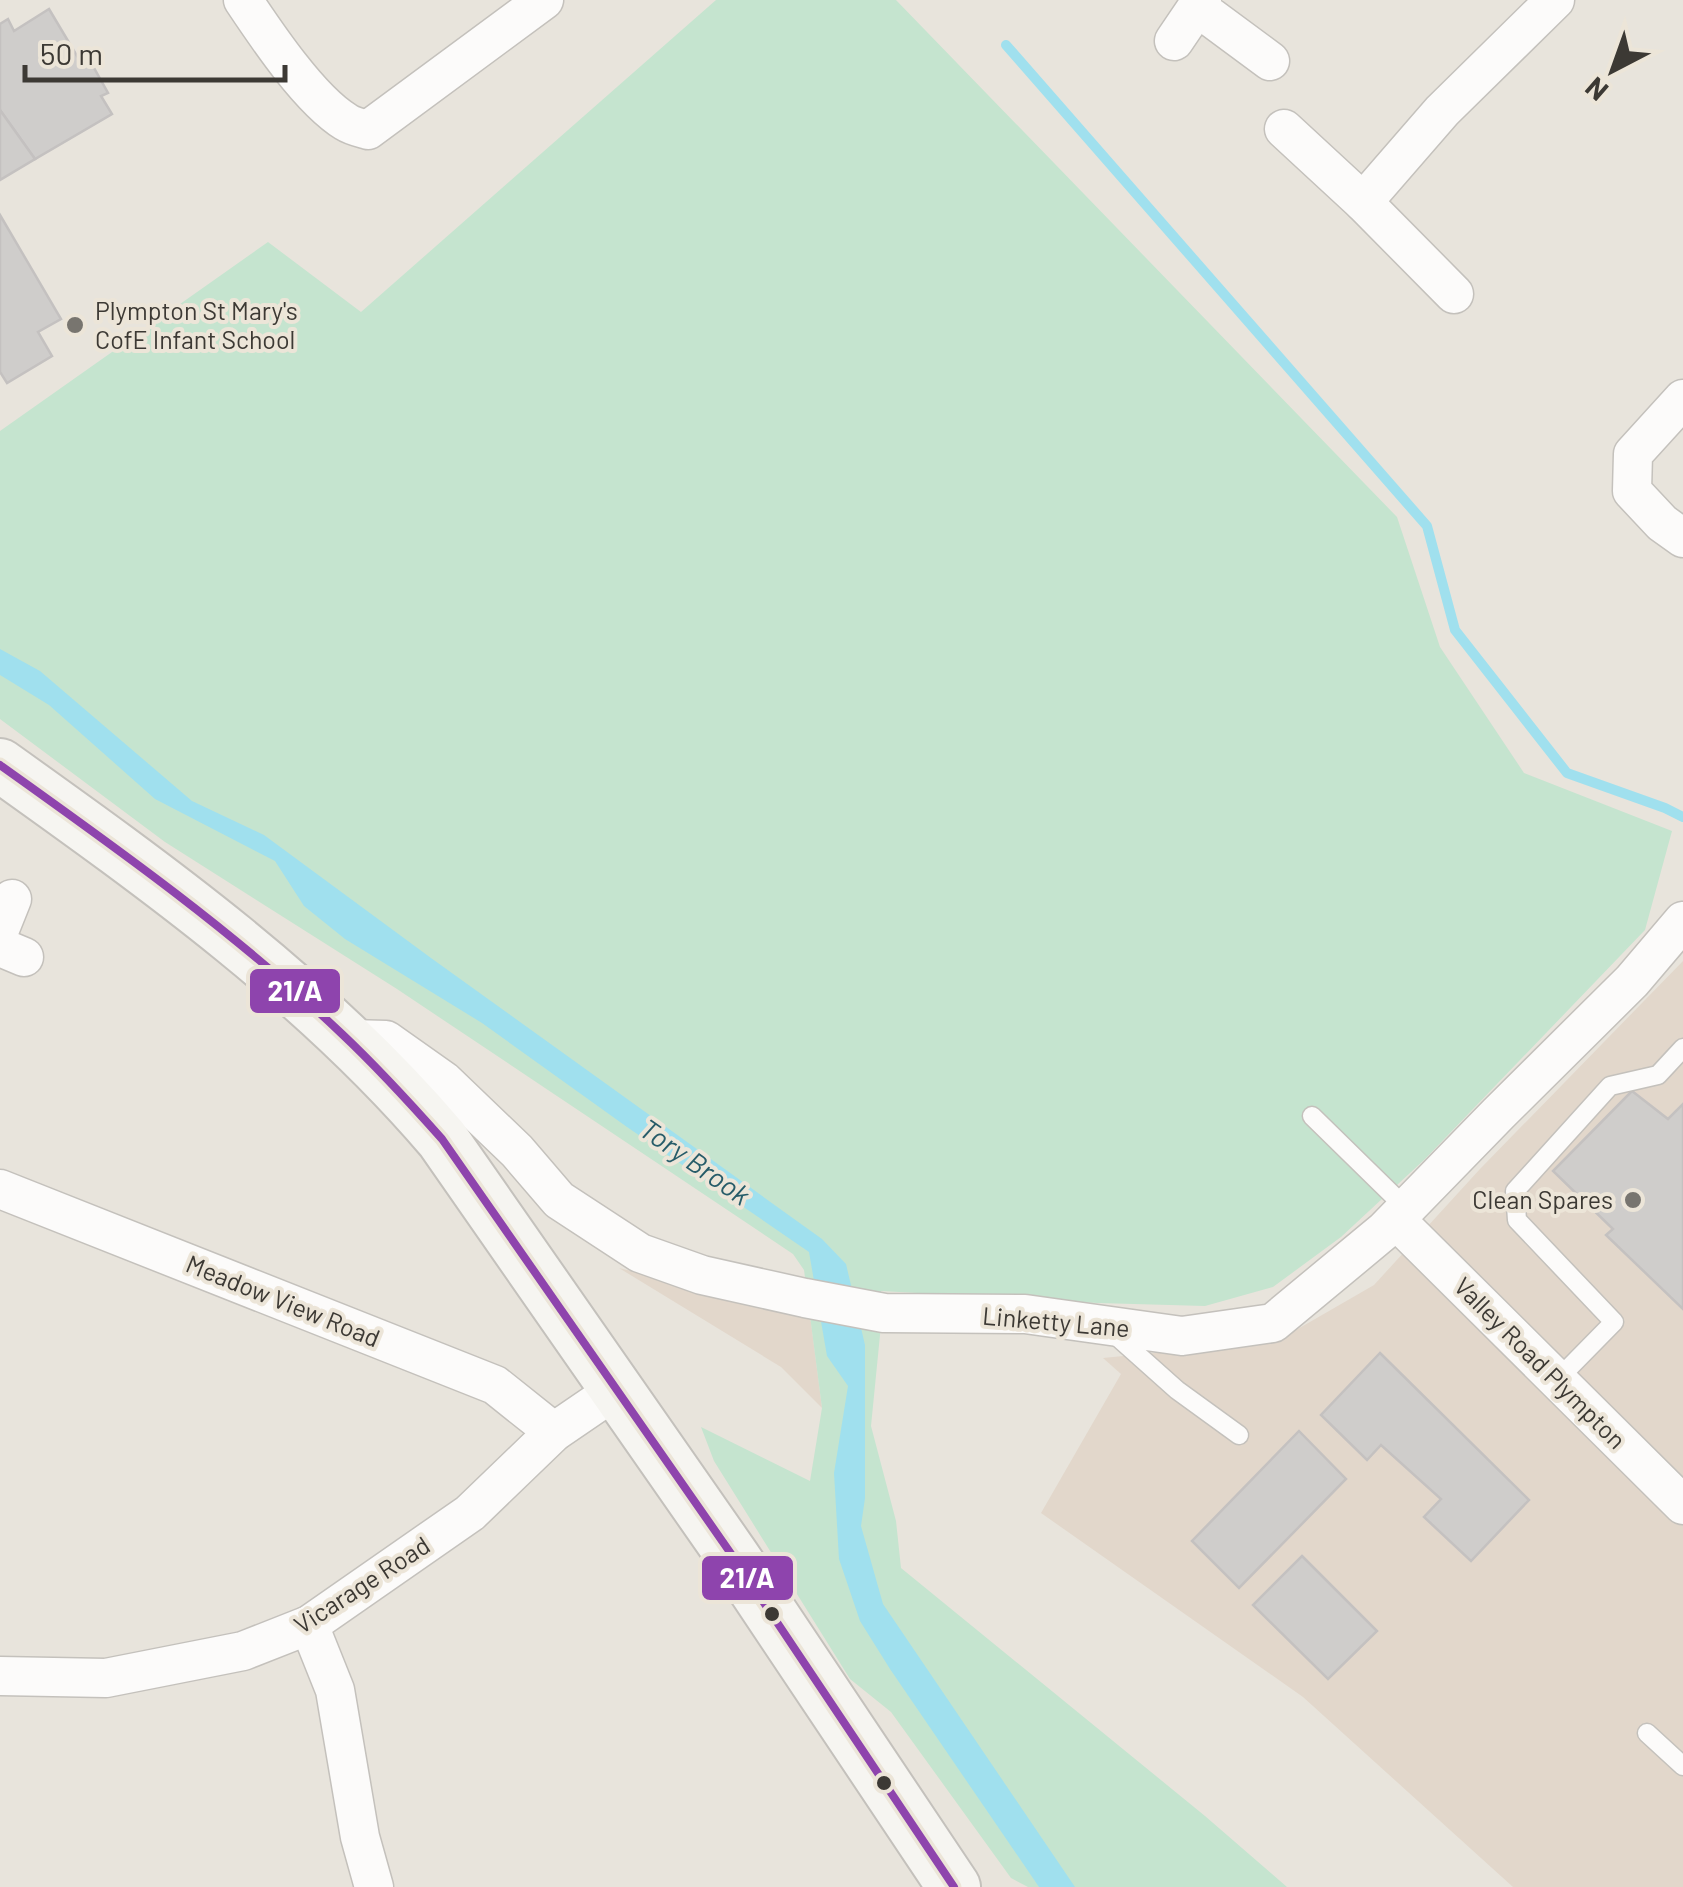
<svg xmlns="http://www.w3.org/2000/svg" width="1683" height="1887" font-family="Barlow,sans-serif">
<rect width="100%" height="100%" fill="#e8e4dc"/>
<g fill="#e2d7cb">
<polygon points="1683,961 1683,1887 1513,1887 1303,1697 1041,1513 1121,1374 1103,1358 1277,1341 1374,1285 1480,1169"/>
<polygon points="619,1268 810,1315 822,1408 781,1367"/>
</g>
<polygon fill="#c5e4cf" points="716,0 896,0 1397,517 1440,647 1524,773 1672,831 1645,930 1425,1159 1341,1237 1273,1287 1205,1306 1098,1303 881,1291 881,1325 871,1426 896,1521 901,1568 1205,1816 1287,1887 1028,1887 1011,1878 891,1712 850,1679 714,1461 701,1427 810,1481 822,1408 804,1270 793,1254 397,989 165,842 0,719 0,431 268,242 361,312"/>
<polygon fill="#a0e0ee" points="0,649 40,671 192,801 264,835 431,958 822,1239 846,1264 865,1345 865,1498 861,1526 883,1604 1075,1887 1039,1887 890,1669 860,1621 839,1559 834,1473 848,1386 827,1356 809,1252 627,1127 482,1023 345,939 304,906 275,861 155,799 49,705 0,675"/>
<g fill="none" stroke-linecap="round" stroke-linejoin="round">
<polyline stroke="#a0e0ee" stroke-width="10" points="1006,45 1427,526 1455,630 1567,773 1665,808 1683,817"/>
</g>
<g fill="#cfcdcb" stroke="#c4c1c0" stroke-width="2.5">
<polygon points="49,9 77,56 85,52 108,93 101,96 112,114 35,159 0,110 0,24 8,19 14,31"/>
<polygon points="0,110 35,159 0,180"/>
<polygon points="0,215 61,319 38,332 52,356 7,383 0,372"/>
<polygon points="1632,1091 1668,1119 1683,1104 1683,1309 1606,1235 1613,1229 1553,1171"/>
<polygon points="1380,1353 1529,1500 1471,1561 1424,1517 1441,1499 1381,1445 1367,1460 1321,1415"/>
<polygon points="1299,1431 1346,1479 1239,1588 1192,1541"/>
<polygon points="1302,1556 1377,1631 1328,1679 1253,1605"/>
</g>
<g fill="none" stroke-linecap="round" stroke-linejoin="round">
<g stroke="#c4c1bc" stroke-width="21">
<g id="service">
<polyline points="1312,1116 1407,1209"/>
<polyline points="1112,1332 1177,1390 1239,1435"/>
<polyline points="1557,1380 1614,1322 1517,1220 1515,1191 1610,1086 1658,1075 1683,1048"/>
<polyline points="1647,1733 1683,1766"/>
</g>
</g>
<g stroke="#c4c1bc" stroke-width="41">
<g id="minor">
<path d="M243 0C267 36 310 100 346 122 352 126 361 128 368 130L544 0"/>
<polyline points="1202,0 1197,7 1270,61"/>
<polyline points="1174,41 1197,7"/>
<polyline points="1284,129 1363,202"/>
<polyline points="1454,294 1363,202 1442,111 1555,0"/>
<polyline points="1683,399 1633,454 1632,491 1662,523 1683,538"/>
<polyline points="0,929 12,899"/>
<polyline points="0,947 24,957"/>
<polyline points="350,1039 386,1040 444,1081 517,1151 559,1200 640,1253 702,1275 805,1298 884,1313 1025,1314 1182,1336 1273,1323 1385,1230 1498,1114 1632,981 1683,921"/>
<polyline points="0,1189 495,1385 554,1432"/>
<polyline points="1397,1221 1683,1505"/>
<polyline points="309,1625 335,1690 360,1837 374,1887"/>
<polyline points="0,1676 106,1678 243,1651 309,1625 470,1513 554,1432 617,1389"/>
</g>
</g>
<g stroke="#c4c1bc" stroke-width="56">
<path id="secondary" d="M0 765C157 877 316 991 442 1139L734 1558 954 1887"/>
</g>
<use href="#service" stroke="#fcfbfa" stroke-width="18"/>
<use href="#minor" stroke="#fcfbfa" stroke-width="38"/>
<use href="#secondary" stroke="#f6f5f1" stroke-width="52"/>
<g stroke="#ece5d8" stroke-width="15">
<path id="bus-1" d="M0 765C118 849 237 934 342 1034 377 1067 410 1103 442 1139L734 1558 954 1887"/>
</g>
<use href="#bus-1" stroke="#8e44ad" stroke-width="8"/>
</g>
<g fill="#78756f" stroke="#ece5d8" stroke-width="4">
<circle cx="75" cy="325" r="10"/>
<circle cx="1633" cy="1200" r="10"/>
</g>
<g fill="#3c3934" stroke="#ece5d8" stroke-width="4">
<circle cx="772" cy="1614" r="9"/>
<circle cx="884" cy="1783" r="9"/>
</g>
<g text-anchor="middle" stroke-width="8" stroke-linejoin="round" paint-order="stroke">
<g font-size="25" fill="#3c3934" stroke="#ece5d8" text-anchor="start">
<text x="95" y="320">Plympton St Mary's<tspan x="95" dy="29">CofE Infant School</tspan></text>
<text x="1613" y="1209" text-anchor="end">Clean Spares</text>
</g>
<g font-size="25" fill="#3c3934" stroke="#ece5d8">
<text transform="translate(283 1301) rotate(22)" y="9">Meadow View Road</text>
<text transform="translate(1056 1322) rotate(5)" y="9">Linketty Lane</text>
<text transform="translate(1540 1363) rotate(45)" y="9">Valley Road Plympton</text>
<text transform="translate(362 1585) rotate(-33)" y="9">Vicarage Road</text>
</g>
<g font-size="28" font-style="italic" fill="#275c69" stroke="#ece5d8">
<text transform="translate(695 1162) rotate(35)" y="10">Tory Brook</text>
</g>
</g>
<g stroke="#ece5d8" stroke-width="4">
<rect x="248" y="967" width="94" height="48" rx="10" fill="#8e44ad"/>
<rect x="700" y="1554" width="95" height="48" rx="10" fill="#8e44ad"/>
</g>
<g font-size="28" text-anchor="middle" font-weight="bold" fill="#fff">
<text x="295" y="1001">21/A</text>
<text x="747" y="1588">21/A</text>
</g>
<g transform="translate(1613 70) rotate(221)" stroke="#ece5d8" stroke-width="8" paint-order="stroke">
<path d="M0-8L18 38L0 25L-18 38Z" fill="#3c3934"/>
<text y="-15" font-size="28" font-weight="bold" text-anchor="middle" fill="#3c3934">N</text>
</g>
<path d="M25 65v15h260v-15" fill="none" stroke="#3c3934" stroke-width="5"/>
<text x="40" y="65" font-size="30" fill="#3c3934" stroke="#ece5d8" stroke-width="8" paint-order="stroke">50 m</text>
</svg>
